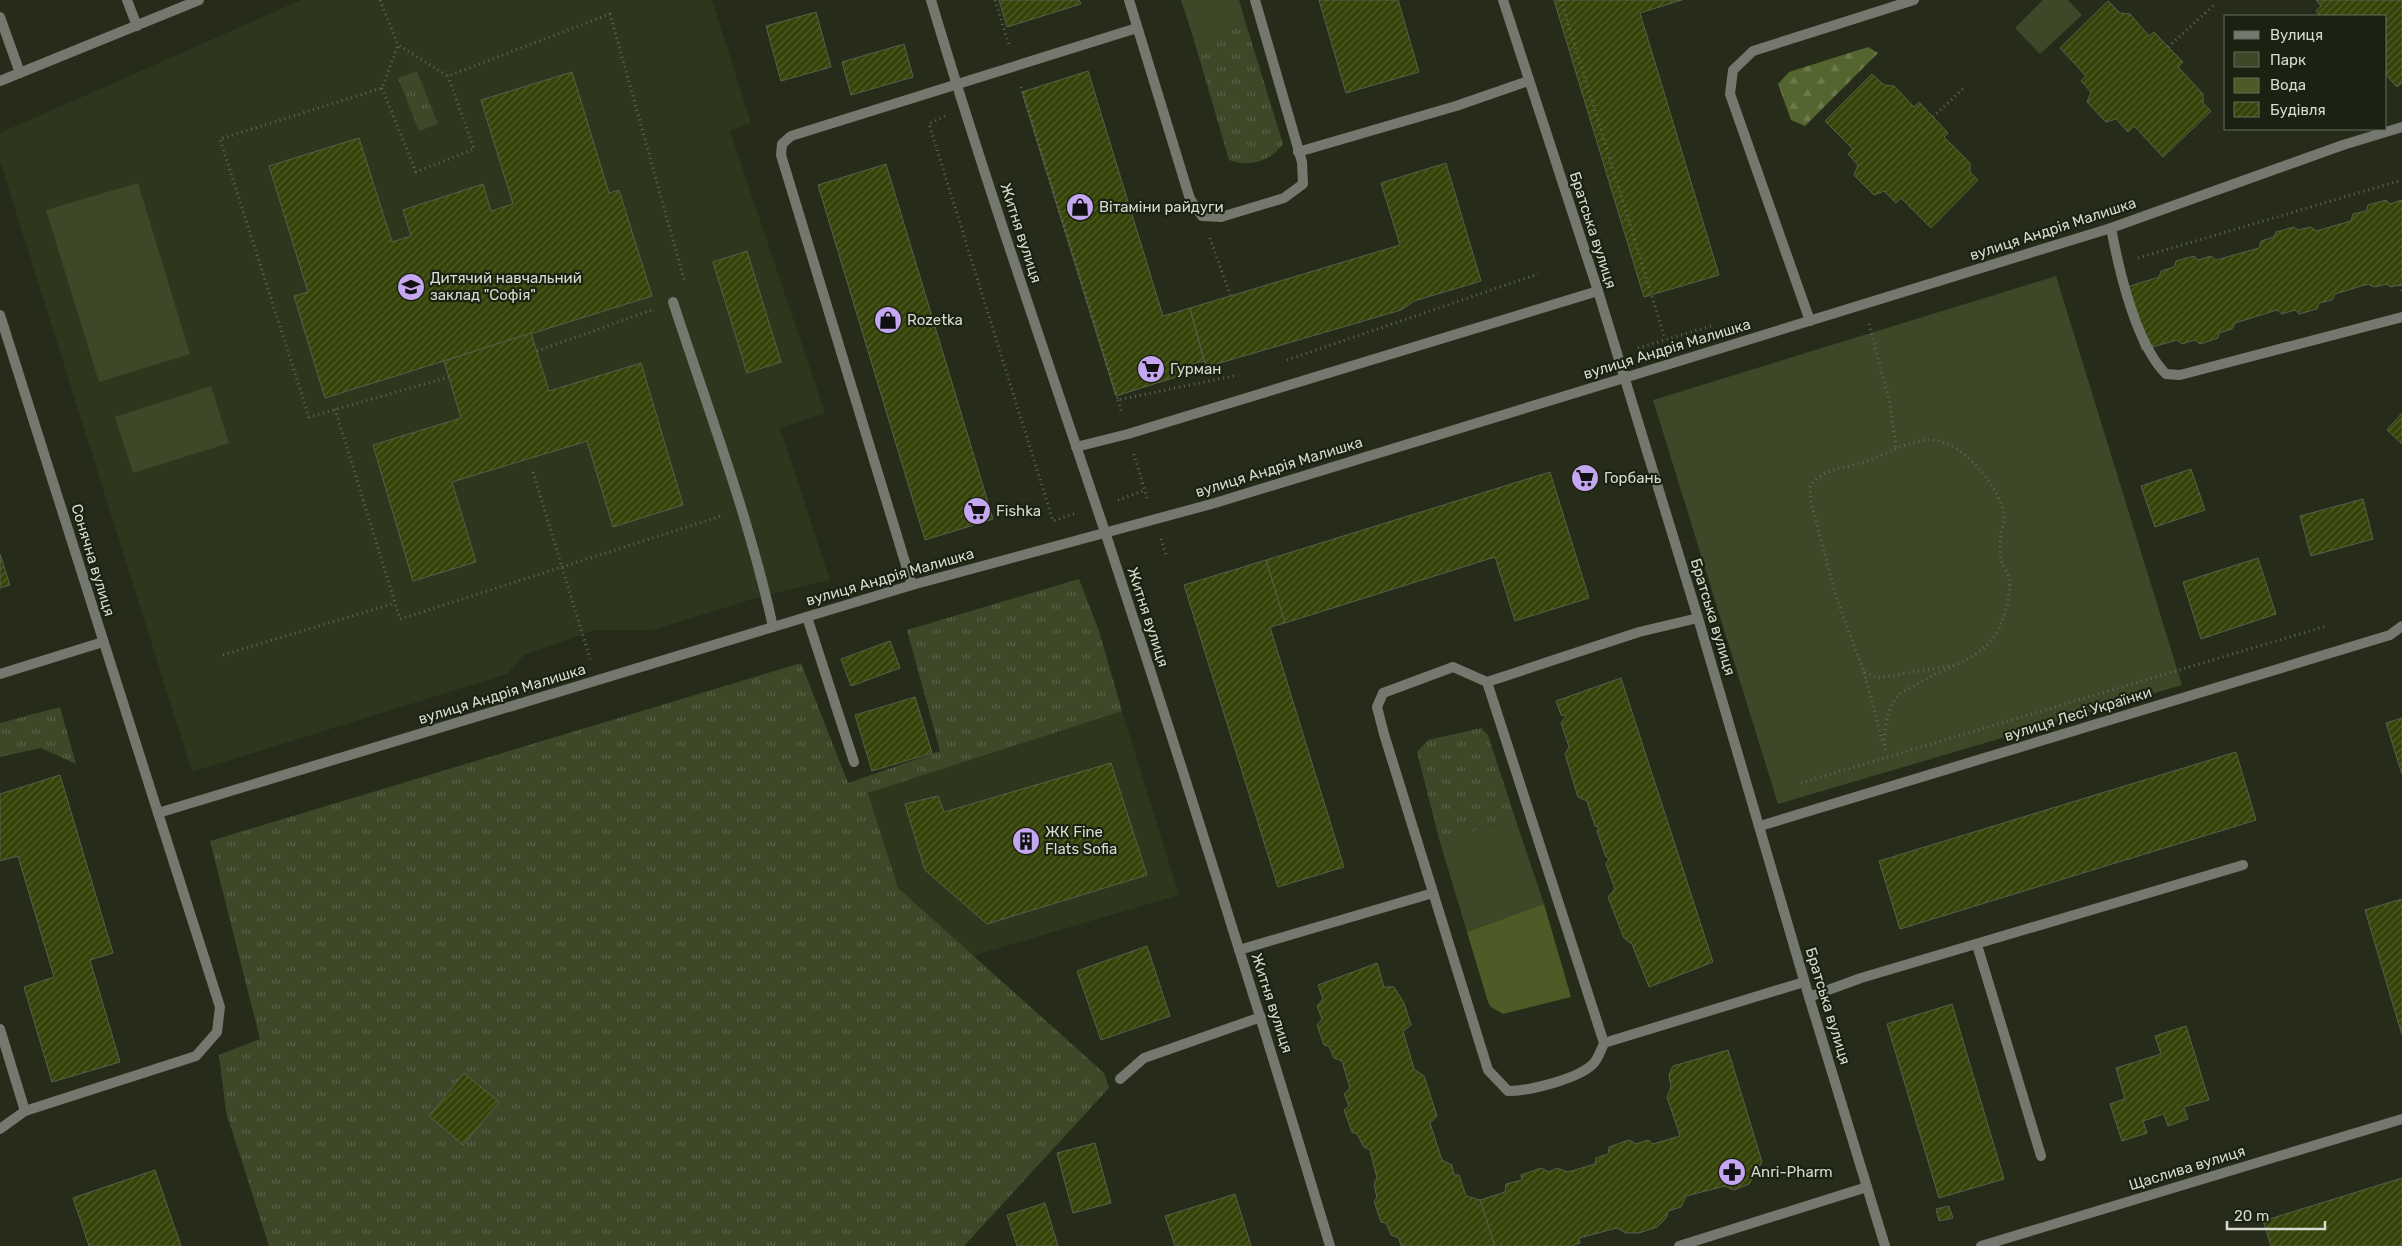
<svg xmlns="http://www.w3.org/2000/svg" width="2402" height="1246" font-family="Rubik,sans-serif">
<defs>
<pattern id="grass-tufts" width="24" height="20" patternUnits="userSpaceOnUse" patternTransform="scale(1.25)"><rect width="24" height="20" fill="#3e4829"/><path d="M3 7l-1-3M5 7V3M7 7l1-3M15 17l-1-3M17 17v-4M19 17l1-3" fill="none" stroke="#596247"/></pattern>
<pattern id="forest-firs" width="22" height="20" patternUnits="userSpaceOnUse" patternTransform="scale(1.25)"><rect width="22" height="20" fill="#55652f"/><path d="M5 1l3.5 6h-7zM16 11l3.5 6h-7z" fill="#6d7a4c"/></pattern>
<pattern id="building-hatch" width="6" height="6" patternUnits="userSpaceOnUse" patternTransform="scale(1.25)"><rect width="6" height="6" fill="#354309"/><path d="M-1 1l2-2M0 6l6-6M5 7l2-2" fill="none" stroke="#525e2c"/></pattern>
</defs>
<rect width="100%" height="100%" fill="#262b1a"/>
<g fill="#2e361e">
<polygon points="301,0 712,0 751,123 730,131 825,413 780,428 830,580 766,595 653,630 595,630 524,655 507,674 192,772 0,161 0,133"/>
<polygon points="1122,711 1179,895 972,956 898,888 868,793"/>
</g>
<g fill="url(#grass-tufts)">
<path d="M1246 24 1283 144C1270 161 1250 168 1229 160L1194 40Z"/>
<polygon points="417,71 438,124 419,131 398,78"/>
<polygon points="1079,579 1099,631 1122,711 868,793 898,888 1104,1073 1109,1088 964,1246 269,1246 226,1112 219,1055 260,1039 210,841 801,663 848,783 940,751 907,630"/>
<polygon points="60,707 76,764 41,748 0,757 0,723"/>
<polygon points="1481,728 1488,735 1515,818 1440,842 1417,752 1428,740"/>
</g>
<polygon fill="url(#forest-firs)" points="1868,47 1878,53 1805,126 1791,120 1778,84 1789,72"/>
<g fill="#3e4829">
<polygon points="1181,0 1239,0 1246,24 1194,40"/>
<polygon points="2043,0 2068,0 2082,15 2040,54 2015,28"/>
<polygon points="138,183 190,354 99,382 46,210"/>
<polygon points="2056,276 2182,685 1778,804 1653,400"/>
<polygon points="211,386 229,443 133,473 115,417"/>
<polygon points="1515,818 1544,904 1467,932 1440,842"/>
</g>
<polygon fill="#4d5c26" points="1544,904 1571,997 1503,1014 1491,1007 1488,1002 1467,932"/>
<g fill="url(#building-hatch)" stroke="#585f4c">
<polygon points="999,0 1079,0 1081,4 1007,27"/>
<polygon points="1319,0 1398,0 1419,72 1346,93"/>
<polygon points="1554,0 1682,0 1640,13 1719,275 1644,297"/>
<polygon points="2316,0 2402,0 2402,83 2397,87 2386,75 2386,16 2320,16 2316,11 2321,6"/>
<polygon points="2108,1 2120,13 2130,14 2149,36 2154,32 2168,47 2183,62 2178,67 2203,94 2203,103 2211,111 2163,157 2134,126 2128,132 2116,119 2106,122 2087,102 2091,92 2081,81 2086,76 2060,48"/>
<polygon points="816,12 831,67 781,81 766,26"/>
<polygon points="904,44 913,77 851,95 842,62"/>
<polygon points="1088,71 1163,316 1190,308 1204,361 1177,368 1179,376 1116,396 1022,92"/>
<polygon points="572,72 609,193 619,190 652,296 325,398 294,296 308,292 269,166 359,138 392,242 411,236 403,210 483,184 491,211 513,204 481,100"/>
<polygon points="1872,74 1884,85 1894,86 1914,107 1919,102 1948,133 1944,137 1970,163 1970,172 1978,180 1931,228 1901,198 1896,203 1884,191 1874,195 1854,175 1858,165 1848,154 1853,149 1825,121"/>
<polygon points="1446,163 1481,281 1414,301 1401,310 1206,367 1190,308 1400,245 1381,183"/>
<polygon points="886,164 993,519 925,540 818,185"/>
<polygon points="2386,200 2390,204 2402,200 2402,284 2391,287 2387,284 2374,287 2368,284 2335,294 2332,300 2319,303 2317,309 2299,314 2295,310 2282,314 2277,310 2235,323 2232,329 2219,333 2218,338 2200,344 2195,340 2182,344 2177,340 2142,350 2124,288 2159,277 2161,271 2174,267 2176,261 2194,256 2198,260 2211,256 2216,260 2259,248 2261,241 2274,237 2276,232 2294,227 2298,230 2311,227 2316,231 2351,221 2353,214 2366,211 2368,205"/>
<polygon points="747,251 781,362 747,373 713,262"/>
<polygon points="531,333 549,391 641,363 683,505 613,527 587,441 452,482 476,562 413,581 373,445 461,418 444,361"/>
<polygon points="2402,413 2402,444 2387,430"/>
<polygon points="2191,469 2205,510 2155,527 2141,486"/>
<polygon points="1550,472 1589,598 1515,621 1495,557 1285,623 1266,560"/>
<polygon points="2363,499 2373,539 2311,556 2300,516"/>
<polygon points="0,554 10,585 0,588"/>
<polygon points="2258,558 2276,614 2201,639 2183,582"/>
<polygon points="1266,560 1285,623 1270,627 1344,867 1278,887 1184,585"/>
<polygon points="890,641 900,668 851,686 841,659"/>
<polygon points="1621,678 1713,962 1649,987 1632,944 1624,938 1608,897 1615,889 1606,864 1609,859 1606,857 1597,831 1599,827 1595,826 1587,801 1578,797 1565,754 1569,747 1561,723 1566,716 1561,715 1556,701"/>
<polygon points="915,697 932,753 872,771 855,715"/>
<polygon points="2402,718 2402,774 2386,723"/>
<polygon points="2236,752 2256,820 1900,929 1879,861"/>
<polygon points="1111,763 1147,875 987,924 925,870 905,804 938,796 944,812"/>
<polygon points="60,775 113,953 90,960 120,1062 52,1082 24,987 54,977 18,856 0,861 0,794"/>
<polygon points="2402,899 2402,1035 2365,910"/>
<polygon points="1147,946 1170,1016 1101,1040 1077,971"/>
<polygon points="1377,963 1384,987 1394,987 1404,1003 1411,1025 1403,1031 1414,1069 1424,1076 1437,1116 1430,1123 1442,1160 1452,1165 1454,1175 1459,1175 1466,1196 1480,1200 1495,1246 1401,1246 1399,1238 1391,1235 1386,1223 1381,1222 1374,1201 1377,1198 1374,1184 1377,1178 1370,1150 1364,1147 1357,1134 1352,1132 1344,1110 1349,1106 1344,1094 1350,1088 1342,1061 1334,1058 1329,1046 1324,1045 1317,1025 1322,1019 1317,1006 1323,999 1318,985"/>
<polygon points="1952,1004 2004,1179 1939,1198 1887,1024"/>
<polygon points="2186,1026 2209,1100 2184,1107 2188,1119 2168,1126 2164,1114 2143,1121 2147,1133 2122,1141 2110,1104 2125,1099 2116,1068 2161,1054 2155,1036"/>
<polygon points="1728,1050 1762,1162 1749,1184 1734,1190 1725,1186 1686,1196 1681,1207 1668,1211 1666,1218 1657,1227 1639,1233 1626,1233 1617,1228 1579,1238 1580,1243 1572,1246 1495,1246 1480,1200 1505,1192 1506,1184 1522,1180 1521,1175 1541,1168 1549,1172 1557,1168 1568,1172 1595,1164 1596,1158 1608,1154 1609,1147 1629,1140 1636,1144 1648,1140 1653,1144 1680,1136 1667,1097 1671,1087 1669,1075 1673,1066"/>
<polygon points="464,1073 499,1102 463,1145 429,1116"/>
<polygon points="1095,1143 1111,1203 1073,1213 1057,1153"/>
<polygon points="155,1170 181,1246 89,1246 73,1198"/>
<polygon points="2402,1178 2402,1246 2271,1246 2263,1221"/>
<polygon points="1235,1194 1251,1246 1175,1246 1165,1216"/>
<polygon points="1045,1203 1058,1246 1017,1246 1007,1215"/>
<polygon points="1949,1206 1953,1218 1939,1221 1936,1209"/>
</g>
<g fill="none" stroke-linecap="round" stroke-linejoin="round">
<g stroke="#626758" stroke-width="3" stroke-dasharray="1 4" stroke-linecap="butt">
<polyline points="380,0 398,45"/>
<polyline points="995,0 1009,45"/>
<polyline points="1561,0 1665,339"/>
<polyline points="2168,47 2213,6"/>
<polyline points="1021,87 1118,400 1238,375"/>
<polyline points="382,88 416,172 474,149 448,76"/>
<polyline points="945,116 929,124 1053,521 1076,513"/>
<polyline points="1933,117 1965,87"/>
<polyline points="1210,238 1230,295"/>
<polyline points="2138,258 2402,180"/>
<polyline points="2400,285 2402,291"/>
<polyline points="1869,324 1890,404 1896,447"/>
<polyline points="1638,348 1711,326"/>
<polyline points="537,351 652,310"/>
<polyline points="1287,360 1538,274"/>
<polyline points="449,377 309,417 220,139 382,88 398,45 448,76 610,14 685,283"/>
<polyline points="1118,400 1122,414"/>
<polyline points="335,409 400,619 721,516"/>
<polyline points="1134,454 1147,498"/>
<polyline points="533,472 590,659"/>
<polyline points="1118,500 1145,490"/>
<polyline points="1161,539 1167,558"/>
<polyline points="223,655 395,603"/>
<polyline points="1864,672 1883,744"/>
<path d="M1885 750C1884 732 1885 711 1898 696 1902 691 1911 688 1917 684 1950 664 1991 659 2003 618 2007 607 2012 588 2009 577 2007 571 2002 566 2001 559 2000 551 2000 541 2001 533 2002 528 2004 523 2004 518 2004 491 1963 443 1935 440 1912 438 1890 453 1870 460 1849 468 1824 467 1810 486L1811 502 1836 597 1864 672 1878 678 1953 665"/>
<polyline points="1801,783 2326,626"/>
</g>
<g stroke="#75786f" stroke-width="10">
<polyline points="127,0 137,26"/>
<polyline points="1129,0 1190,199 1202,216 1221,217 1284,198 1303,184 1302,162 1255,0"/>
<polyline points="0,17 20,73"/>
<polyline points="1298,152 1456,106 1528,81"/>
<path d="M2111 228C2119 270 2135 343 2166 374L2180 375 2402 317"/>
<path d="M673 302C708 409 749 517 773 627"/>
<polyline points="1810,321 1730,94 1733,70 1753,51 1914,0"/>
<polyline points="1076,447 1128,434 1598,291"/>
<polyline points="912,585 781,155 782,144 791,136 1137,28"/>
<polyline points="807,617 854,762"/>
<path d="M1453 667 1487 682 1604 1043C1601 1050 1598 1059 1593 1064 1578 1079 1529 1091 1508 1091L1488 1070 1384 734 1377 707 1383 693Z"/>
<polyline points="0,674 103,642"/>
<polyline points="1487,682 1639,632 1698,618"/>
<polyline points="1977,945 2041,1156"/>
<polyline points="1239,950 1433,893"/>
<polyline points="1809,997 1861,978 2243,865"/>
<polyline points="0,1029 25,1111 0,1129"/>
<polyline points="1604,1043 1804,982"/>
<polyline points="1120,1079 1144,1058 1261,1017"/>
<polyline points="25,1111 196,1056 217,1032 220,1007 158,813"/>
</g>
<g stroke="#75786f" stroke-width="10">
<path d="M931 0C986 185 1050 367 1111 550 1187 781 1260 1013 1330 1246"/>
<polyline points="1503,0 1598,291 1698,618 1809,997 1885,1246"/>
<polyline points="0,81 199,0"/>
<polyline points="0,315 158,813 912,585 1215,503 1624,378 2111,228 2343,145 2402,127"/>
<polyline points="1760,826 2390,635 2402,626"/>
<polyline points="1679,1246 1867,1187"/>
<polyline points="1981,1246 2402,1119"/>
</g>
</g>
<defs>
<g id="shop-disc" transform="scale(1.4375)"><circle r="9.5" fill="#c5a6f0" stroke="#1c2211"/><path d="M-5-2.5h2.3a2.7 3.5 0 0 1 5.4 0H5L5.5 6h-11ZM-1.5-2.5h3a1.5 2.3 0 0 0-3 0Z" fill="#111"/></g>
<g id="school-disc" transform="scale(1.4375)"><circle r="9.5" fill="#c5a6f0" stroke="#1c2211"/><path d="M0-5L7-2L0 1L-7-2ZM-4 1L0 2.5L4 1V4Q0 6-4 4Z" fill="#111"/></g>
<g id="supermarket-disc" transform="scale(1.4375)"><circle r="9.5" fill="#c5a6f0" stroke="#1c2211"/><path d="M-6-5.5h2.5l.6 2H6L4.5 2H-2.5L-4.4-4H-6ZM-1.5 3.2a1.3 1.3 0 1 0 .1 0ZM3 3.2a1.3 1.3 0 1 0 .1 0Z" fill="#111"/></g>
<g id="building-disc" transform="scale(1.4375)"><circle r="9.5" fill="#c5a6f0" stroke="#1c2211"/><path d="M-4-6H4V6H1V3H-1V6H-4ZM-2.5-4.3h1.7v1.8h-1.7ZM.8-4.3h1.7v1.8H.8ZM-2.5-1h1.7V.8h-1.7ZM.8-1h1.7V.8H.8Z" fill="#111"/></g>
<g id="pharmacy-disc" transform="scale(1.4375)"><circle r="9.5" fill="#c5a6f0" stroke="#1c2211"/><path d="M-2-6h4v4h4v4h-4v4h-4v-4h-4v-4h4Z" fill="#111"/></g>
</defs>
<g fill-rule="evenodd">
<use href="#shop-disc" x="1080" y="207"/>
<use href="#school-disc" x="411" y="287"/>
<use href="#shop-disc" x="888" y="320"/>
<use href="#supermarket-disc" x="1151" y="369"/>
<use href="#supermarket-disc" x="1585" y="478"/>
<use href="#supermarket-disc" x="977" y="511"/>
<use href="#building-disc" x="1026" y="841"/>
<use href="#pharmacy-disc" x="1732" y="1172"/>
</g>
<g text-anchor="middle" stroke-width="4.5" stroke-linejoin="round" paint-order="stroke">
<g font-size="15" fill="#d7dbd0" stroke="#1c2211" text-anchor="start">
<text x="1099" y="212">Вітаміни райдуги</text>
<text x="430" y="283">Дитячий навчальний<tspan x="430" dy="17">заклад "Софія"</tspan></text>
<text x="907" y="325">Rozetka</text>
<text x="1170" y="374">Гурман</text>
<text x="1604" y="483">Горбань</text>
<text x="996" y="516">Fishka</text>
<text x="1045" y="837">ЖК Fine<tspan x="1045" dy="17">Flats Sofia</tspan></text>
<text x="1751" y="1177">Anri-Pharm</text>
</g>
<g font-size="15" fill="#d7dbd0" stroke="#1c2211">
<text transform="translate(2053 229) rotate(-18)" y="5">вулиця Андрія Малишка</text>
<text transform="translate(1593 230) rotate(72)" y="5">Братська вулиця</text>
<text transform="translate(1021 233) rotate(72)" y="5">Житня вулиця</text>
<text transform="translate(1667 349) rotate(-17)" y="5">вулиця Андрія Малишка</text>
<text transform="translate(1279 467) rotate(-17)" y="5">вулиця Андрія Малишка</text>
<text transform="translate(93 560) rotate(73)" y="5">Сонячна вулиця</text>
<text transform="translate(890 577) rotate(-16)" y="5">вулиця Андрія Малишка</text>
<text transform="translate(1148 617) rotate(72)" y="5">Житня вулиця</text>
<text transform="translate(1713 617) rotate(73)" y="5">Братська вулиця</text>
<text transform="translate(502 694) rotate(-17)" y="5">вулиця Андрія Малишка</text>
<text transform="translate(2078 714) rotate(-17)" y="5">вулиця Лесі Українки</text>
<text transform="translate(1272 1003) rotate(72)" y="5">Житня вулиця</text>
<text transform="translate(1828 1006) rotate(73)" y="5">Братська вулиця</text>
<text transform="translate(2187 1168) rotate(-17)" y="5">Щаслива вулиця</text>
</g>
</g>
<rect x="2224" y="15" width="162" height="115" fill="#1c2211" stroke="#676c5d"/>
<rect x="2234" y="31" width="25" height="8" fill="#75786f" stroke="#676c5d"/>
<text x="2270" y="40" font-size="15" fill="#d7dbd0">Вулиця</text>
<rect x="2234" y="52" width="25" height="15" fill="#3e4829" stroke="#676c5d"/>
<text x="2270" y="65" font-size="15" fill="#d7dbd0">Парк</text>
<rect x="2234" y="78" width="25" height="15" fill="#4d5c26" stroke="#676c5d"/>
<text x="2270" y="90" font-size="15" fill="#d7dbd0">Вода</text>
<rect x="2234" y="102" width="25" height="15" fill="url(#building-hatch)" stroke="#676c5d"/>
<text x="2270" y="115" font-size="15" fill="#d7dbd0">Будівля</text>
<path d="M2227 1221v8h98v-8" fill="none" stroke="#d7dbd0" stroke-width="2.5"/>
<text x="2234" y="1221" font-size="15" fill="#d7dbd0" stroke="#1c2211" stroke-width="4" paint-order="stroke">20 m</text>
</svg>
